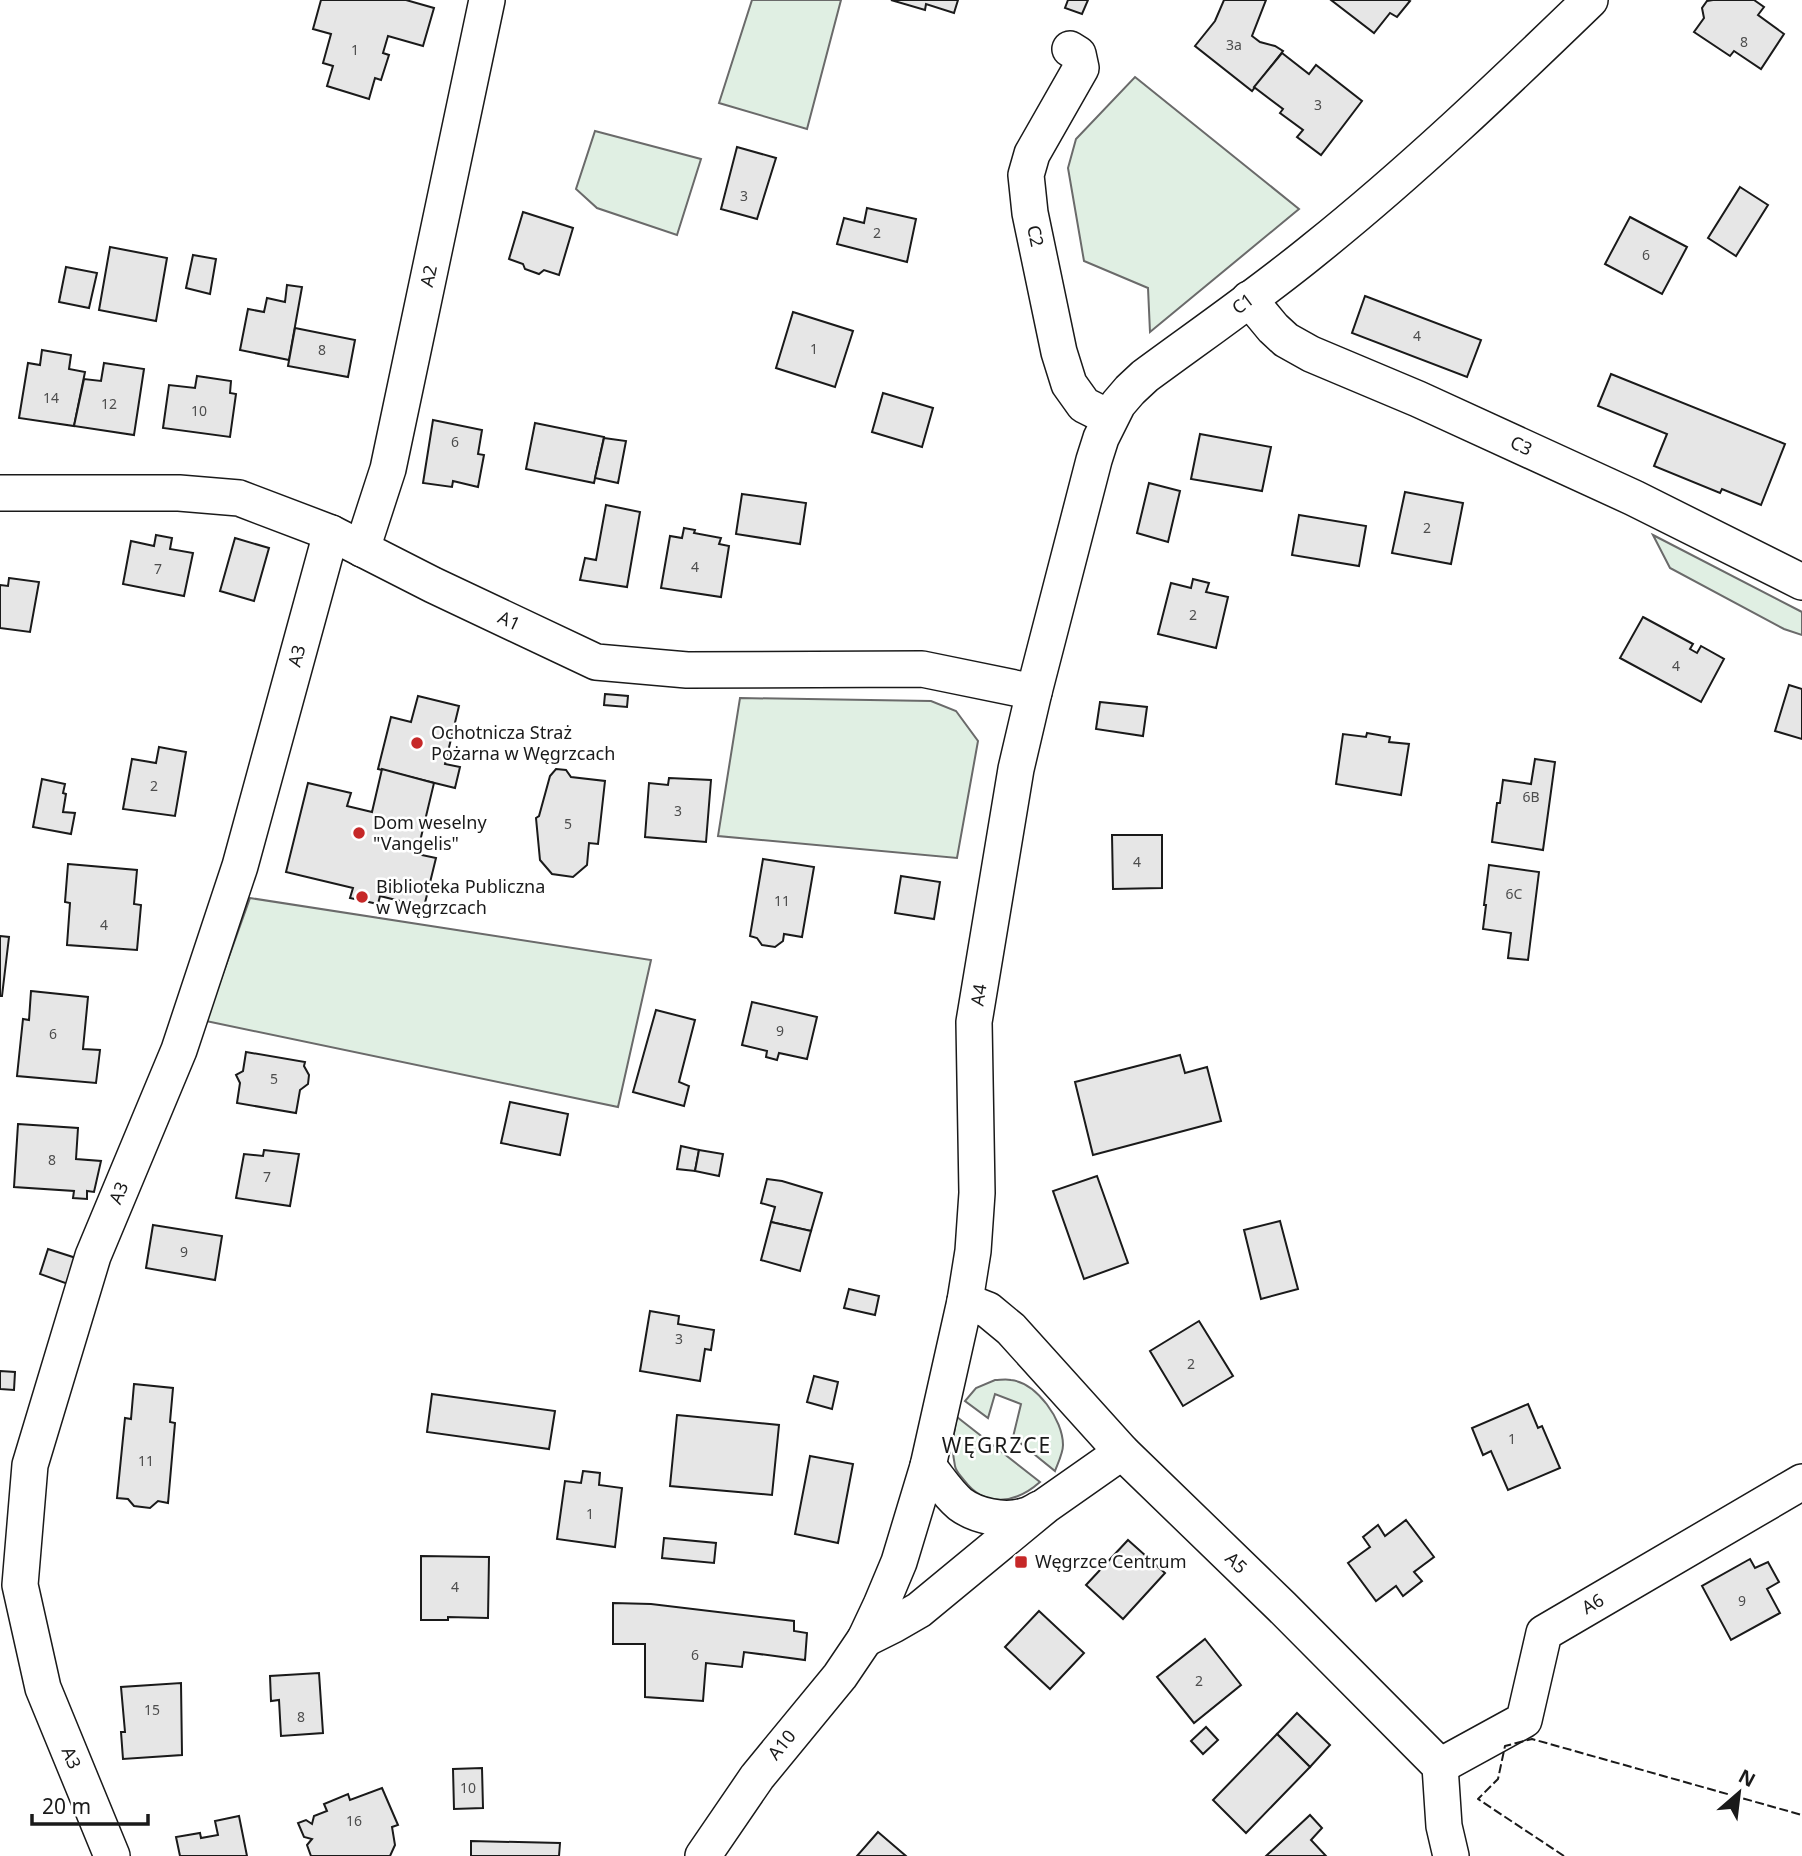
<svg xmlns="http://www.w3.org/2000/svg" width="1802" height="1856" font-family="'Noto Sans',sans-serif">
<rect width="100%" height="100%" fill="#fff"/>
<g fill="#e0efe3" stroke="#6a6a6a" stroke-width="2">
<polygon points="752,0 841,0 807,129 719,103"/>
<polygon points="1135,77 1299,209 1150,332 1148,288 1084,261 1068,168 1076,139"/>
<polygon points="595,131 701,159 677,235 597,208 576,189"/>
<polygon points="1653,535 1802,612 1802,635 1784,629 1670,568"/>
<polygon points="740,698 931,701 956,711 978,741 957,858 718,836"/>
<polygon points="250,898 651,960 618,1107 206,1021"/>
<path d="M995 1380C1000 1380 1006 1379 1011 1380 1037 1383 1063 1420 1063 1445 1063 1453 1058 1463 1055 1471L1013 1437 1021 1404 995 1394 988 1418 965 1401 976 1388Z"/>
<path d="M957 1417 1040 1482C1015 1504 985 1508 964 1480 960 1475 956 1472 955 1466 951 1449 953 1434 957 1417Z"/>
</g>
<g fill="#e6e6e6" stroke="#1a1a1a" stroke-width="2">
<polygon points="321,0 406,0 434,8 423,46 388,36 383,53 389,55 381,80 375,78 369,99 327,86 333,66 323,63 331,34 313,29"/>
<polygon points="891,0 958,0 954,13 926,4 925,10"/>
<polygon points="1068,0 1088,0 1082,14 1065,8"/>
<polygon points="1224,0 1266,0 1252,36 1260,42 1275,46 1283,51 1252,91 1195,46 1215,21"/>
<polygon points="1331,0 1408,0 1410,1 1397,17 1390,13 1374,33"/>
<polygon points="1713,0 1754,0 1764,7 1758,15 1784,34 1761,69 1734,51 1730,56 1694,32 1704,18 1702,8 1707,1"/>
<polygon points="1282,53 1309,74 1316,65 1362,101 1321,155 1297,137 1303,130 1280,113 1283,109 1254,87"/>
<polygon points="737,147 776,158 757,219 721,209"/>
<polygon points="1740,187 1768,205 1736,256 1708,238"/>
<polygon points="867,208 916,219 907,262 837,244 844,218 864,223"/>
<polygon points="523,212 573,228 559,275 544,270 539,274 525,269 523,264 509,259"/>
<polygon points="1630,217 1687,247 1662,294 1605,264"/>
<polygon points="110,247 167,258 156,321 99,310"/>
<polygon points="193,255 216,259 210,294 186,288"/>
<polygon points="66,267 97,273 89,308 59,302"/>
<polygon points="287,285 302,287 289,360 240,350 248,309 264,312 267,298 285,302"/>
<polygon points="1365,296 1481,340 1467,377 1352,333"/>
<polygon points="793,312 853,331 835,387 776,368"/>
<polygon points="295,328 355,340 348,377 288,366"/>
<polygon points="42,350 71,355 69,369 85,372 74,426 19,418 28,363 40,365"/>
<polygon points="104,363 144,369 134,435 74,426 84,379 101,381"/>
<polygon points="1611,374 1785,444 1761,505 1722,489 1720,493 1654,466 1667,434 1598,406"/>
<polygon points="197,376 231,381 230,393 236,394 230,437 163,428 169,385 195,388"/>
<polygon points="883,393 933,408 922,447 872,432"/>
<polygon points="433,420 482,430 478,454 484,455 478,487 453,481 452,487 423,483"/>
<polygon points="535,423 604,437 594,483 526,469"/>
<polygon points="1200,434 1271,447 1262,491 1191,479"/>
<polygon points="604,438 626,441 618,483 595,478"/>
<polygon points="1149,483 1180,491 1168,542 1137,533"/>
<polygon points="1405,492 1463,503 1451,564 1392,553"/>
<polygon points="742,494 806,503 800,544 736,534"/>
<polygon points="606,505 640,512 627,587 580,580 585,558 596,560"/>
<polygon points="1299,515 1366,526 1359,566 1292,555"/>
<polygon points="684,528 695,530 694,533 721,538 719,544 729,546 721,597 661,588 670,536 682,538"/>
<polygon points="156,535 172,538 170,549 193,553 184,596 123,584 131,541 154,546"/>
<polygon points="235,538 269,548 254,601 220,591"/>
<polygon points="9,578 39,582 30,632 0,628 0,585 8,586"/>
<polygon points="1193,579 1209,583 1206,592 1228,597 1216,648 1158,634 1171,583 1191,588"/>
<polygon points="1643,617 1693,644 1690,649 1697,653 1701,646 1724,659 1701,702 1620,658"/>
<polygon points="1789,685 1802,689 1802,739 1775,731"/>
<polygon points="605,694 628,696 627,707 604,705"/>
<polygon points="418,696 459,706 445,764 460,767 455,788 378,769 391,717 411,722"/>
<polygon points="1100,702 1147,707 1143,736 1096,729"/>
<polygon points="1367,733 1390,737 1389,742 1409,744 1401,795 1336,784 1343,734 1366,737"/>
<polygon points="159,747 186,752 175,816 123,809 132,759 156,763"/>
<polygon points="1535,759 1555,762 1543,850 1492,842 1497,803 1500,803 1503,780 1531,784"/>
<polygon points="382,769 434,783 417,854 436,858 424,907 380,896 378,904 350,898 353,888 286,872 308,783 351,793 347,806 372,812"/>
<polygon points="556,769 566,770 571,777 605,781 598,844 589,843 587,865 573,877 552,874 540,860 536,818 539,816 550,776"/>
<polygon points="669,778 711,780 706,842 645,837 649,783 668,785"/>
<polygon points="42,779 65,784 63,793 66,794 63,812 75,813 71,834 33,827"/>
<polygon points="1112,835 1162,835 1162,888 1113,889"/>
<polygon points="763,859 814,867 802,937 784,934 783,941 775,947 762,945 757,938 750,936"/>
<polygon points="68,864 137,870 134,904 141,905 137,950 67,945 70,903 65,902"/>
<polygon points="1489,865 1539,872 1528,960 1508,958 1511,933 1483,929 1486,905 1484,905"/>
<polygon points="901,876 940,882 934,919 895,913"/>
<polygon points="0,936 9,937 2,996 0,996"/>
<polygon points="31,991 88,997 83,1049 100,1050 96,1083 17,1076 23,1019 29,1020"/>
<polygon points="752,1002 817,1017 807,1059 779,1053 777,1060 766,1057 767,1051 742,1045"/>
<polygon points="656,1010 695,1020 679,1082 689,1086 684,1106 633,1092"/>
<polygon points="246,1052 305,1062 304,1066 309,1075 308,1084 300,1090 296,1113 237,1103 240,1083 236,1075 243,1071"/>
<polygon points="1180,1055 1185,1073 1207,1067 1221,1121 1093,1155 1075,1082"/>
<polygon points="510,1102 568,1114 560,1155 501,1143"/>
<polygon points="18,1124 78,1128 76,1159 101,1161 94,1192 87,1191 87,1199 73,1198 74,1191 14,1187"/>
<polygon points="681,1146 699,1150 695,1171 677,1169"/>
<polygon points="264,1150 299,1154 290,1206 236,1198 244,1154 263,1156"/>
<polygon points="699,1150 723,1154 719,1176 695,1171"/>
<polygon points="1097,1176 1128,1263 1084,1279 1053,1191"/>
<polygon points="767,1179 782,1181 822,1193 811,1231 771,1222 775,1207 761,1203"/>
<polygon points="1280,1221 1298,1289 1261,1299 1244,1230"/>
<polygon points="771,1222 811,1231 800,1271 761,1260"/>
<polygon points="153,1225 222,1236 215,1280 146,1268"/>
<polygon points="48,1249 76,1258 68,1284 40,1274"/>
<polygon points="849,1289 879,1296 875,1315 844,1308"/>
<polygon points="650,1311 679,1316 678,1324 714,1330 711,1350 705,1349 700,1381 640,1371"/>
<polygon points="1199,1321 1233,1376 1183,1406 1150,1351"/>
<polygon points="0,1371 15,1372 14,1390 0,1389"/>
<polygon points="814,1376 838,1382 832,1409 807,1402"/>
<polygon points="134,1384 173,1388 170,1422 175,1423 168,1503 158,1501 150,1508 134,1506 128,1499 117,1498 125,1418 131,1419"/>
<polygon points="432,1394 555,1411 549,1449 427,1432"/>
<polygon points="1528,1404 1538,1428 1542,1426 1560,1468 1508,1490 1491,1451 1483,1455 1472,1428"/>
<polygon points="677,1415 779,1425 772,1495 670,1486"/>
<polygon points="810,1456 853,1464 838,1543 795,1534"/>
<polygon points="583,1471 600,1473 599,1485 622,1488 615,1547 557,1539 565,1481 581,1483"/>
<polygon points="1406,1520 1434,1557 1414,1572 1422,1581 1403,1596 1396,1586 1376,1601 1348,1563 1370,1547 1363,1537 1378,1525 1385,1536"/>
<polygon points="664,1538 716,1543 714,1563 662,1558"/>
<polygon points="1128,1540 1165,1573 1123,1619 1086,1585"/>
<polygon points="421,1556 489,1557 488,1618 448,1617 448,1620 421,1620"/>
<polygon points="1750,1559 1755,1568 1768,1562 1779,1582 1767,1589 1780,1613 1731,1640 1702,1586"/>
<polygon points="613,1603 651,1604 794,1621 794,1631 807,1633 805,1660 744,1652 742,1667 706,1663 703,1701 645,1697 645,1644 613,1644"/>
<polygon points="1039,1611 1084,1653 1050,1689 1005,1647"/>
<polygon points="1205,1639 1241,1685 1194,1723 1157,1677"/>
<polygon points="319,1673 323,1733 281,1736 279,1700 271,1701 270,1676"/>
<polygon points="181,1683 182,1755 123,1759 121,1732 125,1732 121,1687"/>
<polygon points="1297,1713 1330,1745 1310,1767 1277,1734"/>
<polygon points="1206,1727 1218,1740 1203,1754 1191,1741"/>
<polygon points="1277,1734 1310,1767 1246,1833 1213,1800"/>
<polygon points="482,1768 483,1808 454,1809 453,1769"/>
<polygon points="382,1788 398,1825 392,1827 395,1845 390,1856 311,1856 307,1845 312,1839 304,1837 298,1823 306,1820 312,1824 314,1816 327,1811 324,1804 348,1794 350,1800"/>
<polygon points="1310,1815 1322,1828 1311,1840 1326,1856 1266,1856"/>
<polygon points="239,1816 247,1856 180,1856 176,1837 200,1833 201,1838 218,1835 215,1821"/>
<polygon points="878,1832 906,1856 857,1856"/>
<polygon points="471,1841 560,1843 559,1856 471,1856"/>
</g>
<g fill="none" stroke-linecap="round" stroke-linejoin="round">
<g stroke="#1a1a1a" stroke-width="38">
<g id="minor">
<polyline points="1070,49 1078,54 1081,68 1032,154 1026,175 1030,213 1059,352 1069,384 1084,405 1110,418"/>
<polyline points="1249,299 1273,328 1286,340 1311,354 1418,399 1634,498 1802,582"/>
<polyline points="0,493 179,493 239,498 331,533 433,585 596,662 687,670 922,669 1034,692"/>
<polyline points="362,549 388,469 487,0"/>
<polyline points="965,1301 988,1310 1011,1329 1122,1452 1282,1607 1440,1766 1444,1826 1451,1856"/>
<path d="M928 1466C938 1478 947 1493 960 1504 976 1516 1004 1522 1024 1516 1029 1515 1034 1512 1039 1509"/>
<polyline points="865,1639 893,1625 919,1610 1045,1506 1122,1452"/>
<polyline points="1440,1766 1524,1720 1544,1633 1802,1482"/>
<polyline points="112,1856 43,1688 20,1585 30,1465 93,1256 179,1050 240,866 331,533"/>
<path d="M703 1856 757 1777 840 1676 865 1639 881 1605 899 1562 928 1466 965 1301 973 1251 977 1193 974 1022 1016 769 1034 692 1094 460 1101 438 1118 404 1130 390 1145 376C1202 334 1260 294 1315 249 1411 172 1501 86 1590 0"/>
</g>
</g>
<use href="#minor" stroke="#fff" stroke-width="35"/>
<polyline stroke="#1a1a1a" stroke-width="2" stroke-dasharray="9 3.5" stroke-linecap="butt" points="1564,1856 1478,1799 1498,1779 1505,1746 1532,1739 1802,1815"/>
</g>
<g fill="#c62828" stroke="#fff" stroke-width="2.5">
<circle cx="417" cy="743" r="7"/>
<circle cx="359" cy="833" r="7"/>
<circle cx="362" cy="897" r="7"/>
<rect x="1014" y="1555" width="14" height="14" rx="3.5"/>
</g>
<g text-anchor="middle" stroke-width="5" stroke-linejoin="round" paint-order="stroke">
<g font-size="14" fill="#4d4d4d">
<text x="1744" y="47">8</text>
<text x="1234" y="50">3a</text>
<text x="355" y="55">1</text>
<text x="1318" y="110">3</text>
<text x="744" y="201">3</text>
<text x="877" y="238">2</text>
<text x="1646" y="260">6</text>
<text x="1417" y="341">4</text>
<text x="814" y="354">1</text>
<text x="322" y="355">8</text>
<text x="51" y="403">14</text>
<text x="109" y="409">12</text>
<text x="199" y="416">10</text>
<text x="455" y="447">6</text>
<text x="1427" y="533">2</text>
<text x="695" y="572">4</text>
<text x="158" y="574">7</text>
<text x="1193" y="620">2</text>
<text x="1676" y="671">4</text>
<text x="154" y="791">2</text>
<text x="1531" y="802">6B</text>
<text x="678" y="816">3</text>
<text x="568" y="829">5</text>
<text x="1137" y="867">4</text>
<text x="1514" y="899">6C</text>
<text x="782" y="906">11</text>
<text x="104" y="930">4</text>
<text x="780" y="1036">9</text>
<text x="53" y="1039">6</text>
<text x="274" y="1084">5</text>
<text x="52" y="1165">8</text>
<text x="267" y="1182">7</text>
<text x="184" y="1257">9</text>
<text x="679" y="1344">3</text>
<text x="1191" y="1369">2</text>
<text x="1512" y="1444">1</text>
<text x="146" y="1466">11</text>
<text x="590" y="1519">1</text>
<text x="455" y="1592">4</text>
<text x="1742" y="1606">9</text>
<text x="695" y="1660">6</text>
<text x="1199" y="1686">2</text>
<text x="152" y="1715">15</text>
<text x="301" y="1722">8</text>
<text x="468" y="1793">10</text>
<text x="354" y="1826">16</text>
</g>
<g font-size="18" fill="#1a1a1a" stroke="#fff">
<text transform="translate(1035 236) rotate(78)" y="6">C2</text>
<text transform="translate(429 276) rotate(-78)" y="6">A2</text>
<text transform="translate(1243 304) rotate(-37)" y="6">C1</text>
<text transform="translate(1521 446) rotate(25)" y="6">C3</text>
<text transform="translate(509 621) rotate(25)" y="6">A1</text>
<text transform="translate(297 656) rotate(-75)" y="6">A3</text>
<text transform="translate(979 995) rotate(-81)" y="6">A4</text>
<text transform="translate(119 1193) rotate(-67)" y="6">A3</text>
<text transform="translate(1236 1563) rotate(44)" y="6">A5</text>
<text transform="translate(1593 1604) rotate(-30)" y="6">A6</text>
<text transform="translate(782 1745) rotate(-51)" y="6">A10</text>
<text transform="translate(71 1758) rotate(68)" y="6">A3</text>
</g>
<g font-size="18" fill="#1a1a1a" stroke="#fff" text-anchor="start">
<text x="431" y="739">Ochotnicza Straż<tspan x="431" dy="21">Pożarna w Węgrzcach</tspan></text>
<text x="373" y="829">Dom weselny<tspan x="373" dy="21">"Vangelis"</tspan></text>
<text x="376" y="893">Biblioteka Publiczna<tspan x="376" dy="21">w Węgrzcach</tspan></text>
<text x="1035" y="1568">Węgrzce Centrum</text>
</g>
<g font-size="21" letter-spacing="2" fill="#1a1a1a" stroke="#fff">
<text x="997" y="1453">WĘGRZCE</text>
</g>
</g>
<g transform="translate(1739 1793) rotate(28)" stroke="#ffffff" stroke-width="5" paint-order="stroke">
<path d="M0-5L12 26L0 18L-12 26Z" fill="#1a1a1a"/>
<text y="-10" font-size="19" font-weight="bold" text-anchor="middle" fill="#1a1a1a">N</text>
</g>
<path d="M32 1814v10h116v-10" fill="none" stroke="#1a1a1a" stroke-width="3.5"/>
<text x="42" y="1814" font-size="21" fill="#1a1a1a" stroke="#ffffff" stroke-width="5" paint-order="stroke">20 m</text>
</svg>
